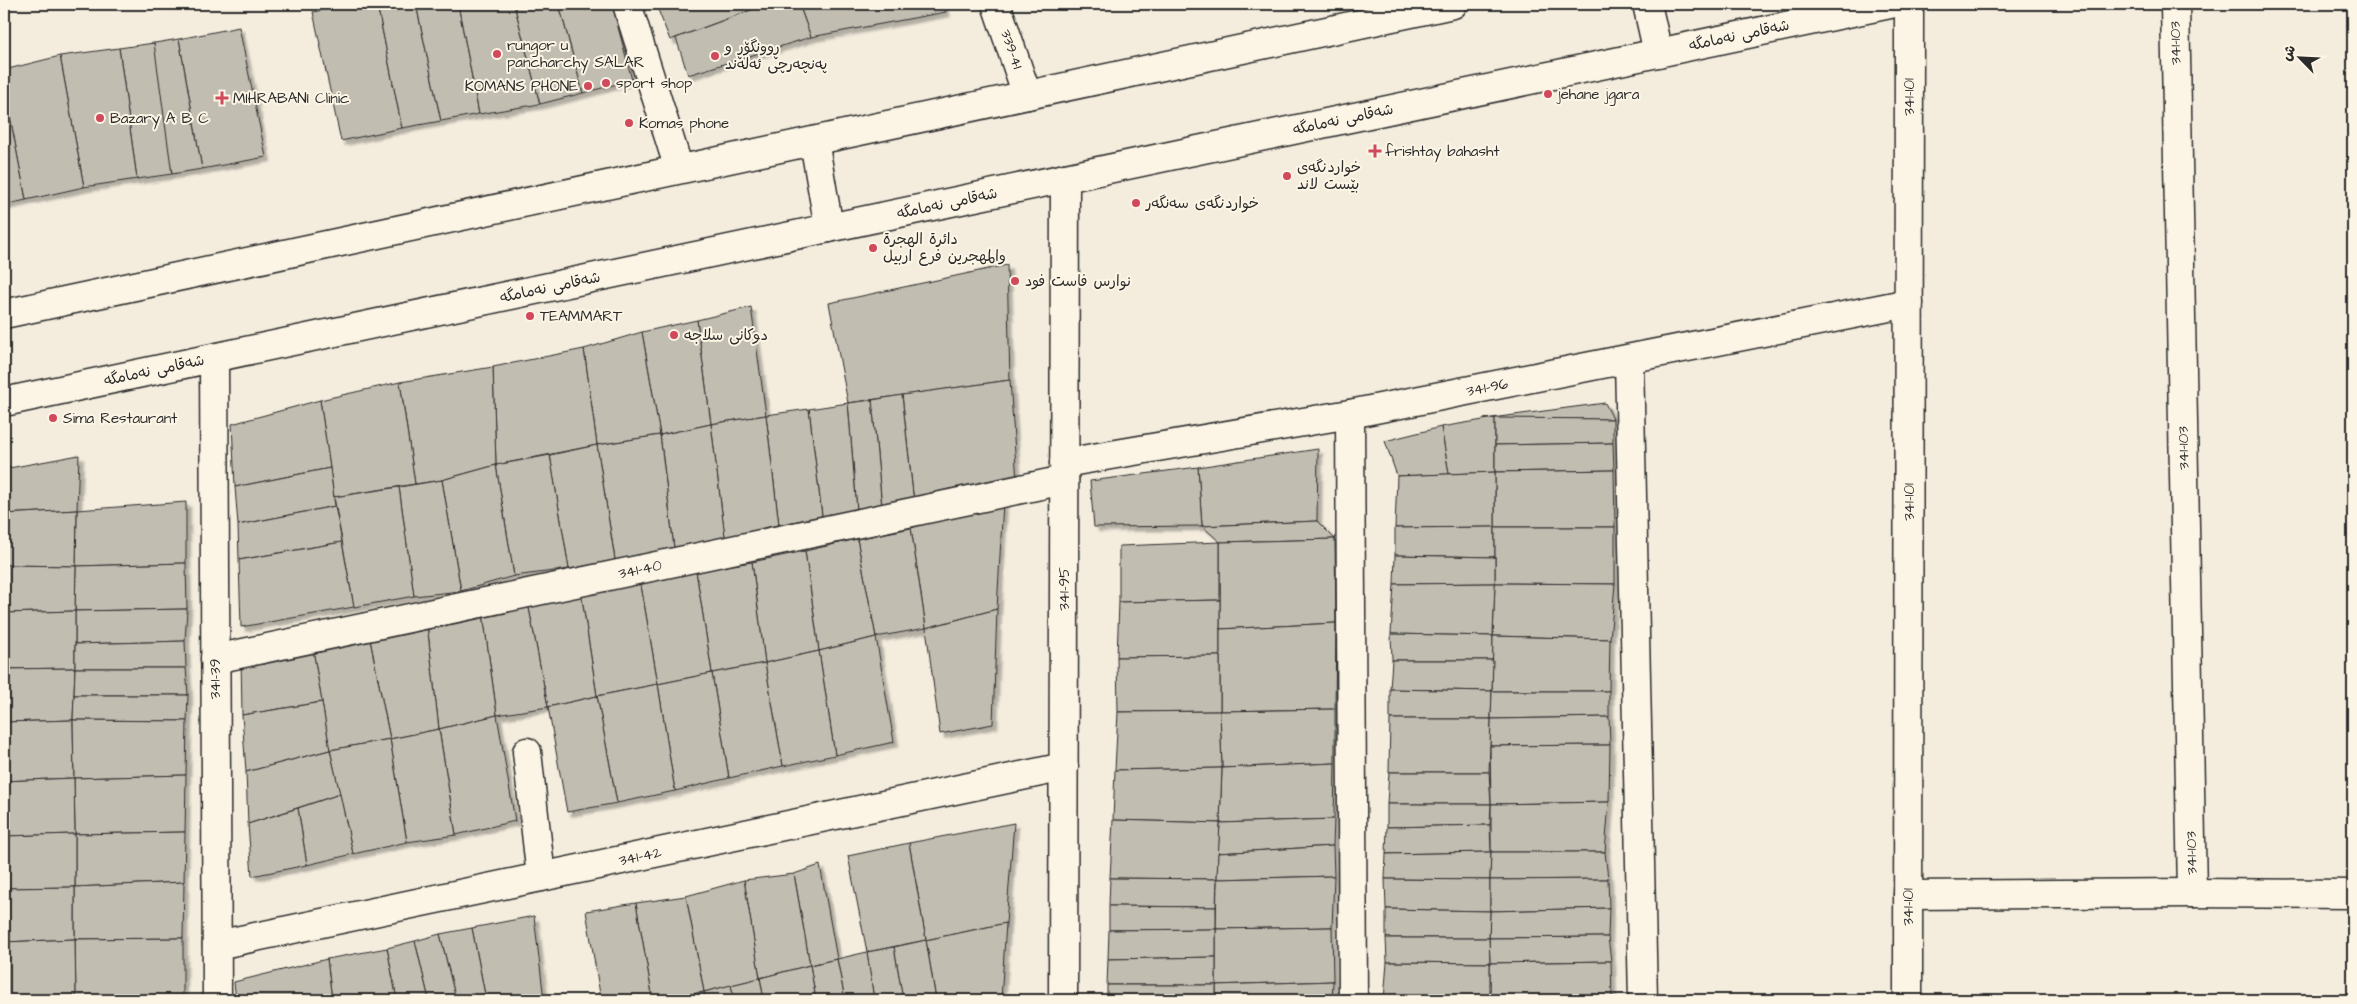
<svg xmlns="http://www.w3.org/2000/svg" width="2357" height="1004" font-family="'Architects Daughter','Playpen Sans Arabic',sans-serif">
<defs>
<filter id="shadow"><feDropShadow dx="4.5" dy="4.5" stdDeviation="1" flood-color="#0004"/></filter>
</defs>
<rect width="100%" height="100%" fill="#f4edde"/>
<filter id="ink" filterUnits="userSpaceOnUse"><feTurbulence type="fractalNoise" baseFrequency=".02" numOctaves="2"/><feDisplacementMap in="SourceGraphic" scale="10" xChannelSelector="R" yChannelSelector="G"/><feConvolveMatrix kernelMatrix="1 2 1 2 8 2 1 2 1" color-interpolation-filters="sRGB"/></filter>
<g filter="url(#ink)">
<g fill="#c2bdb1" stroke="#2b2b2b" filter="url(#shadow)">
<polygon points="349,4 377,4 402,128 341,141 313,12"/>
<polygon points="377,4 416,4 441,121 402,128"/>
<polygon points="416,4 458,4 479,114 441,121"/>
<polygon points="458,4 514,4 540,104 479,114"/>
<polygon points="514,4 559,4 583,93 540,104"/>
<polygon points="559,4 612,4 632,80 583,93"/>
<polygon points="665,4 767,4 670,40 657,7"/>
<polygon points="767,4 799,4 811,37 688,75 676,38"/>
<polygon points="799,4 943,4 946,12 811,37"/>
<polygon points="239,27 266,157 202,169 179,39"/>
<polygon points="179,39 202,169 172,174 149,44"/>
<polygon points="154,43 172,174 137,179 119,48"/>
<polygon points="119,48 137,179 84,187 60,56"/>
<polygon points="60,56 84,187 26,200 4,85 4,70"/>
<polygon points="4,85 26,200 4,205"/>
<polygon points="1007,265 1010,380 848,403 829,303"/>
<polygon points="751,307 766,415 711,424 697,320"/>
<polygon points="697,320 711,424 660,435 642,332"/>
<polygon points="642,332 660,435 597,445 584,349"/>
<polygon points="584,349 597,445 496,465 493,367"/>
<polygon points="493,367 496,465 442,480 415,484 400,382"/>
<polygon points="1010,380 1017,482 914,503 902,395"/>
<polygon points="400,382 415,484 334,497 320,400"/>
<polygon points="902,395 914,503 882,508 872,400"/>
<polygon points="320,400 330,468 235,487 232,424"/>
<polygon points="872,400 882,508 857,511 848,403"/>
<polygon points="848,403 857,511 822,516 809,409"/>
<polygon points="1605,403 1613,419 1484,419"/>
<polygon points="809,409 822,516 779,525 766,415"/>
<polygon points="766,415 779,525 725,537 711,424"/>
<polygon points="1495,418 1495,472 1449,474 1441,427"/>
<polygon points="1495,418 1613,419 1613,443 1495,445"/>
<polygon points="711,424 725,537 674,548 660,435"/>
<polygon points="1441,427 1449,474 1397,476 1385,441"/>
<polygon points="660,435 674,548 615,560 597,445"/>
<polygon points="1613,443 1614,470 1495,472 1495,445"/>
<polygon points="597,445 615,560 569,569 550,455"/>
<polygon points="1318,449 1317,521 1202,526 1198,467"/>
<polygon points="79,455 77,510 4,514 4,469"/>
<polygon points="550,455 569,569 514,576 496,465"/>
<polygon points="496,465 514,576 461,591 442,480"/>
<polygon points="1198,467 1202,526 1094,527 1090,481"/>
<polygon points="330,468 335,506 238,525 235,487"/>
<polygon points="1614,470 1615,527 1495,527 1495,472"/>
<polygon points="1495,472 1495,527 1395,528 1397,476"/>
<polygon points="442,480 461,591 414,596 399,487"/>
<polygon points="399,487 414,596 354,607 334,497"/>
<polygon points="186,502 186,563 76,566 77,510"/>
<polygon points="1003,502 997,609 926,628 911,528"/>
<polygon points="335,506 342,542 239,560 238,525"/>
<polygon points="77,510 76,566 4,565 4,514"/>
<polygon points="1317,521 1335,539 1220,542 1202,526"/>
<polygon points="1495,527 1495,557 1395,555 1395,528"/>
<polygon points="1495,527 1615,527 1615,584 1495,583"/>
<polygon points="911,528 926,628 876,637 857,539"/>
<polygon points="857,539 876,637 819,651 805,551"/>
<polygon points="1335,539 1336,623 1220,629 1220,542"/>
<polygon points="342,542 354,607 241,627 239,560"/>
<polygon points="1220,542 1220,600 1119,602 1119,546"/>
<polygon points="805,551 819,651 765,663 752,562"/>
<polygon points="1395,555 1495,557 1495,583 1394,584"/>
<polygon points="752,562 765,663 712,673 696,571"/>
<polygon points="186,563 187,609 75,611 76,566"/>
<polygon points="4,565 76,566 75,611 4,613"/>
<polygon points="696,571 712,673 658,684 640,580"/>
<polygon points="640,580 658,684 597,696 581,592"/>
<polygon points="1495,583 1615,584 1610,639 1493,636"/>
<polygon points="1495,583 1493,636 1391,634 1394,584"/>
<polygon points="581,592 597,696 548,707 528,603"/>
<polygon points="1220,600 1220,656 1117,657 1119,602"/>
<polygon points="528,603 548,707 497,715 483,614"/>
<polygon points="187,609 185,641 75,644 75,611"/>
<polygon points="997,609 993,724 940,734 926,628"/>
<polygon points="75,611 75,668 4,669 4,613"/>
<polygon points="483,614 497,715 439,729 427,624"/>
<polygon points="1336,623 1335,709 1220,711 1220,629"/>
<polygon points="427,624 439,729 390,739 369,635"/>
<polygon points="1391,634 1493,636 1493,660 1392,660"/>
<polygon points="369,635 390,739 330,750 312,644"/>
<polygon points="1493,636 1610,639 1609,691 1492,691"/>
<polygon points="876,637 894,742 835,755 819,651"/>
<polygon points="185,641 186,668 75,668 75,644"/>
<polygon points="312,644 322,702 242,715 241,658"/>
<polygon points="819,651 835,755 783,766 765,663"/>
<polygon points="1220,656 1220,711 1118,712 1117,657"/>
<polygon points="1392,660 1493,660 1492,691 1390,689"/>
<polygon points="765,663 783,766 729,778 712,673"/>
<polygon points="75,668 73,720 4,722 4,669"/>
<polygon points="75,668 186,668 188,695 74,695"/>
<polygon points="712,673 729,778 675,791 658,684"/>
<polygon points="658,684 675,791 617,803 597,696"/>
<polygon points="1390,689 1492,691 1491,719 1390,719"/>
<polygon points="1492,691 1609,691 1609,717 1491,719"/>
<polygon points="74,695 188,695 187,721 73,720"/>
<polygon points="597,696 617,803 567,812 548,707"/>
<polygon points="322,702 330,750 246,772 242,715"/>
<polygon points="1335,709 1335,763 1222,768 1220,711"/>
<polygon points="1220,711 1222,768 1115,770 1118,712"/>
<polygon points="497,715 515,821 456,835 439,729"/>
<polygon points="1609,717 1610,745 1490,746 1491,719"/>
<polygon points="1390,719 1491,719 1489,772 1389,772"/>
<polygon points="73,720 74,778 4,781 4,722"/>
<polygon points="73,720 187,721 186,775 74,778"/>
<polygon points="439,729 456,835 407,842 390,739"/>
<polygon points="390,739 407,842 353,854 330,750"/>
<polygon points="1610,745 1609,802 1491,804 1490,746"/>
<polygon points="330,750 340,794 248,824 246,772"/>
<polygon points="1335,763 1334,819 1220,823 1222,768"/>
<polygon points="1222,768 1220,823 1113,820 1115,770"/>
<polygon points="1389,772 1489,772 1491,804 1387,804"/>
<polygon points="186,775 185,832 75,834 74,778"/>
<polygon points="74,778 75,834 4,836 4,781"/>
<polygon points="340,794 353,854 307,865 298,808"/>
<polygon points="1609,802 1605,852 1491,852 1491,804"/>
<polygon points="1387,804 1491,804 1490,825 1387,827"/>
<polygon points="298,808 307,865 252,876 248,824"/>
<polygon points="1334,819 1333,846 1218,853 1220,823"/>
<polygon points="1113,820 1220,823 1217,879 1110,878"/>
<polygon points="1014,823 1006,923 926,940 909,843"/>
<polygon points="1490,825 1491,852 1386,854 1387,827"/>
<polygon points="185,832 184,882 75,887 75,834"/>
<polygon points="75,834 75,887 4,888 4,836"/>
<polygon points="909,843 926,940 867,952 848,856"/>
<polygon points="1333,846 1334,876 1217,879 1218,853"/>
<polygon points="1491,852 1490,880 1385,879 1386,854"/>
<polygon points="1491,852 1605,852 1608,879 1490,880"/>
<polygon points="820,865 837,959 810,965 794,874"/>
<polygon points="794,874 810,965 760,978 744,880"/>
<polygon points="1334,876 1332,927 1216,929 1217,879"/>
<polygon points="1110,878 1217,879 1216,907 1109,906"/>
<polygon points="1385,879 1490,880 1490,911 1386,909"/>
<polygon points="1608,879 1609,908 1490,911 1490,880"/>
<polygon points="744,880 760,978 704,992 686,896"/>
<polygon points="184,882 183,938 75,939 75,887"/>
<polygon points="75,887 75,939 4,942 4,888"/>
<polygon points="686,896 704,992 653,1000 636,903"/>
<polygon points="636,903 653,1000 601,1000 586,911"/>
<polygon points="1109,906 1216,907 1216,929 1109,930"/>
<polygon points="1609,908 1608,937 1489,938 1490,911"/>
<polygon points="1386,909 1490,911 1489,938 1386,938"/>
<polygon points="534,916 544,1000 486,1000 472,928"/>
<polygon points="1006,923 1001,1000 936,1000 926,940"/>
<polygon points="1332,927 1333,981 1216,985 1216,929"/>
<polygon points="472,928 486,1000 456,1000 440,934"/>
<polygon points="1216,929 1216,957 1108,959 1109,930"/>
<polygon points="440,934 456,1000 429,1000 415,941"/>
<polygon points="1608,937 1611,961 1490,963 1489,938"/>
<polygon points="183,938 183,995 147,1000 76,1000 75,939"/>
<polygon points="1386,938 1489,938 1490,963 1387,962"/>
<polygon points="75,939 76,1000 4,1000 4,942"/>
<polygon points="926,940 936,1000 903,1000 894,947"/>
<polygon points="415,941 429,1000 397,1000 387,948"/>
<polygon points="894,947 903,1000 874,1000 867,952"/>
<polygon points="387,948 397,1000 332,1000 327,959"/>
<polygon points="867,952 874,1000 845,1000 837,959"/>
<polygon points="1216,957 1216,985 1107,985 1108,959"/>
<polygon points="327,959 332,1000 236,1000 234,982"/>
<polygon points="837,959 845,1000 816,1000 810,965"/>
<polygon points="1611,961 1612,1000 1490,1000 1490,963"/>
<polygon points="1387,962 1490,963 1490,1000 1384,1000"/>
<polygon points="810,965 816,1000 764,1000 760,978"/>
<polygon points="760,978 764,1000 734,1000 731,985"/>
<polygon points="1333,981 1332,1000 1216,1000 1216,985"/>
<polygon points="731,985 734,1000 705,1000 704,992"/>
<rect x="1107" y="985" width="109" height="15"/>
<polygon points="704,992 705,1000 682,1000 681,996"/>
<polygon points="681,996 682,1000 662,1000"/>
</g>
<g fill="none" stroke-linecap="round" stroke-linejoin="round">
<g stroke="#2b2b2b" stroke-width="31">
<g id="minor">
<polyline points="627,4 679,169"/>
<polyline points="996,4 1027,95"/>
<polyline points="2175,4 2192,893"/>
<polyline points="214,358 217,1000"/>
<polyline points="1629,359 1643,1000"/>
<polyline points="1350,414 1353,1000"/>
<polyline points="1064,463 1350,414 1909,303"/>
<polyline points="215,659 1064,480"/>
<polyline points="527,752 541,877"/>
<polyline points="1908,895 2192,893 2353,894"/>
<polyline points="217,945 1064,767"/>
<polyline points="1063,1000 1065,178"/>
<polyline points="1908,1000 1909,4"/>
</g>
</g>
<g stroke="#2b2b2b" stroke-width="31">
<g id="major">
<polyline points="1647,4 1658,53"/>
<polyline points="814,141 829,228"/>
<polyline points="4,314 1453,4"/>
<polyline points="4,402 1890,4"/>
</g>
</g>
<use href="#minor" stroke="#fcf5e5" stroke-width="28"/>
<use href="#major" stroke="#fcf5e5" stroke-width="28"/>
</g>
</g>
<g fill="#d1495b" stroke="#fcf5e5" stroke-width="2">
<circle cx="497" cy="54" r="5"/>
<circle cx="715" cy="56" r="5"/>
<circle cx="606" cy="83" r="5"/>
<circle cx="588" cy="86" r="5"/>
<circle cx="1548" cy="94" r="5"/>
<path d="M219.5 90.5h5v5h5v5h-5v5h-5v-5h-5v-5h5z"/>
<circle cx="100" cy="118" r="5"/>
<circle cx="629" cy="123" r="5"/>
<path d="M1372.5 143.5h5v5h5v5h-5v5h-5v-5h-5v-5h5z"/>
<circle cx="1287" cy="176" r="5"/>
<circle cx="1136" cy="203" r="5"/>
<circle cx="873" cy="248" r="5"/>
<circle cx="1015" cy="281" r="5"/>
<circle cx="530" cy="316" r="5"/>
<circle cx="674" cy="335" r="5"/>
<circle cx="53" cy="418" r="5"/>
</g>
<g text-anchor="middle" stroke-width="4" stroke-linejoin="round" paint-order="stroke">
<g font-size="15" fill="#2b2b2b" stroke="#fcf5e5">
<text transform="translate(1739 35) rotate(-12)" y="5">شەقامی نەمامگە</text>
<text transform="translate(2175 43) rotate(-91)" y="5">341-103</text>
<text transform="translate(1012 49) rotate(71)" y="5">339-41</text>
<text transform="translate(1909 97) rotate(-90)" y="5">341-101</text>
<text transform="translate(1343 119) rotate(-12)" y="5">شەقامی نەمامگە</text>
<text transform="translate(947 203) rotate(-12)" y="5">شەقامی نەمامگە</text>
<text transform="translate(550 287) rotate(-12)" y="5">شەقامی نەمامگە</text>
<text transform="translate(154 370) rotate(-12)" y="5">شەقامی نەمامگە</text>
<text transform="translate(1487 387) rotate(-11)" y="5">341-96</text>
<text transform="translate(2183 448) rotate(-91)" y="5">341-103</text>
<text transform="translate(1909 502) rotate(-90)" y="5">341-101</text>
<text transform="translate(640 569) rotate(-12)" y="5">341-40</text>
<text transform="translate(1064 589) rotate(-90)" y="5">341-95</text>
<text transform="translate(215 679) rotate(-90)" y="5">341-39</text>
<text transform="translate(2191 853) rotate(-91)" y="5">341-103</text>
<text transform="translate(640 856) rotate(-12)" y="5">341-42</text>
<text transform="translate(1908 907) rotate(-90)" y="5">341-101</text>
</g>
<g font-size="15" fill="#2b2b2b" stroke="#fcf5e5" text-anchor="start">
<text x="507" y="50">rungor u<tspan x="507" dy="17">pancharchy SALAR</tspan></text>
<text x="725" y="52">ڕوونگۆڕ و<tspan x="725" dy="17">پەنچەرچی ئەلەند</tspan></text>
<text x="616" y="88">sport shop</text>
<text x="578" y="91" text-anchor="end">KOMANS PHONE</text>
<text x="1558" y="99">jehane jgara</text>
<text x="233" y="103">MIHRABANI Clinic</text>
<text x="110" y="123">Bazary A B C</text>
<text x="639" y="128">Komas phone</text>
<text x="1385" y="156">frishtay bahasht</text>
<text x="1297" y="172">خواردنگەی<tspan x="1297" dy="17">بێست لاند</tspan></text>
<text x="1146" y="208">خواردنگەی سەنگەر</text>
<text x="883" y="244">دائرة الهجرة<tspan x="883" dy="17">والمهجرين فرع اربيل</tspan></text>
<text x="1025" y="286">نوارس فاست فود</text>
<text x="540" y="321">TEAMMART</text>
<text x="684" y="340">دوكانى سلاجه</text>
<text x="63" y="423">Sima Restaurant</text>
</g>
</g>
<rect width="2357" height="1004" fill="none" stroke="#fcf5e5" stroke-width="20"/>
<rect x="10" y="10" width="2337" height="984" fill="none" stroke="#2b2b2b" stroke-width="2" filter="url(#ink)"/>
<g transform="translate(2300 58) rotate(294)" stroke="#fcf5e5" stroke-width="4" paint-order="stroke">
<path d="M0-4L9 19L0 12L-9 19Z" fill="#2b2b2b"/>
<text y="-8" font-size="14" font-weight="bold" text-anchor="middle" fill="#2b2b2b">ش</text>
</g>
</svg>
